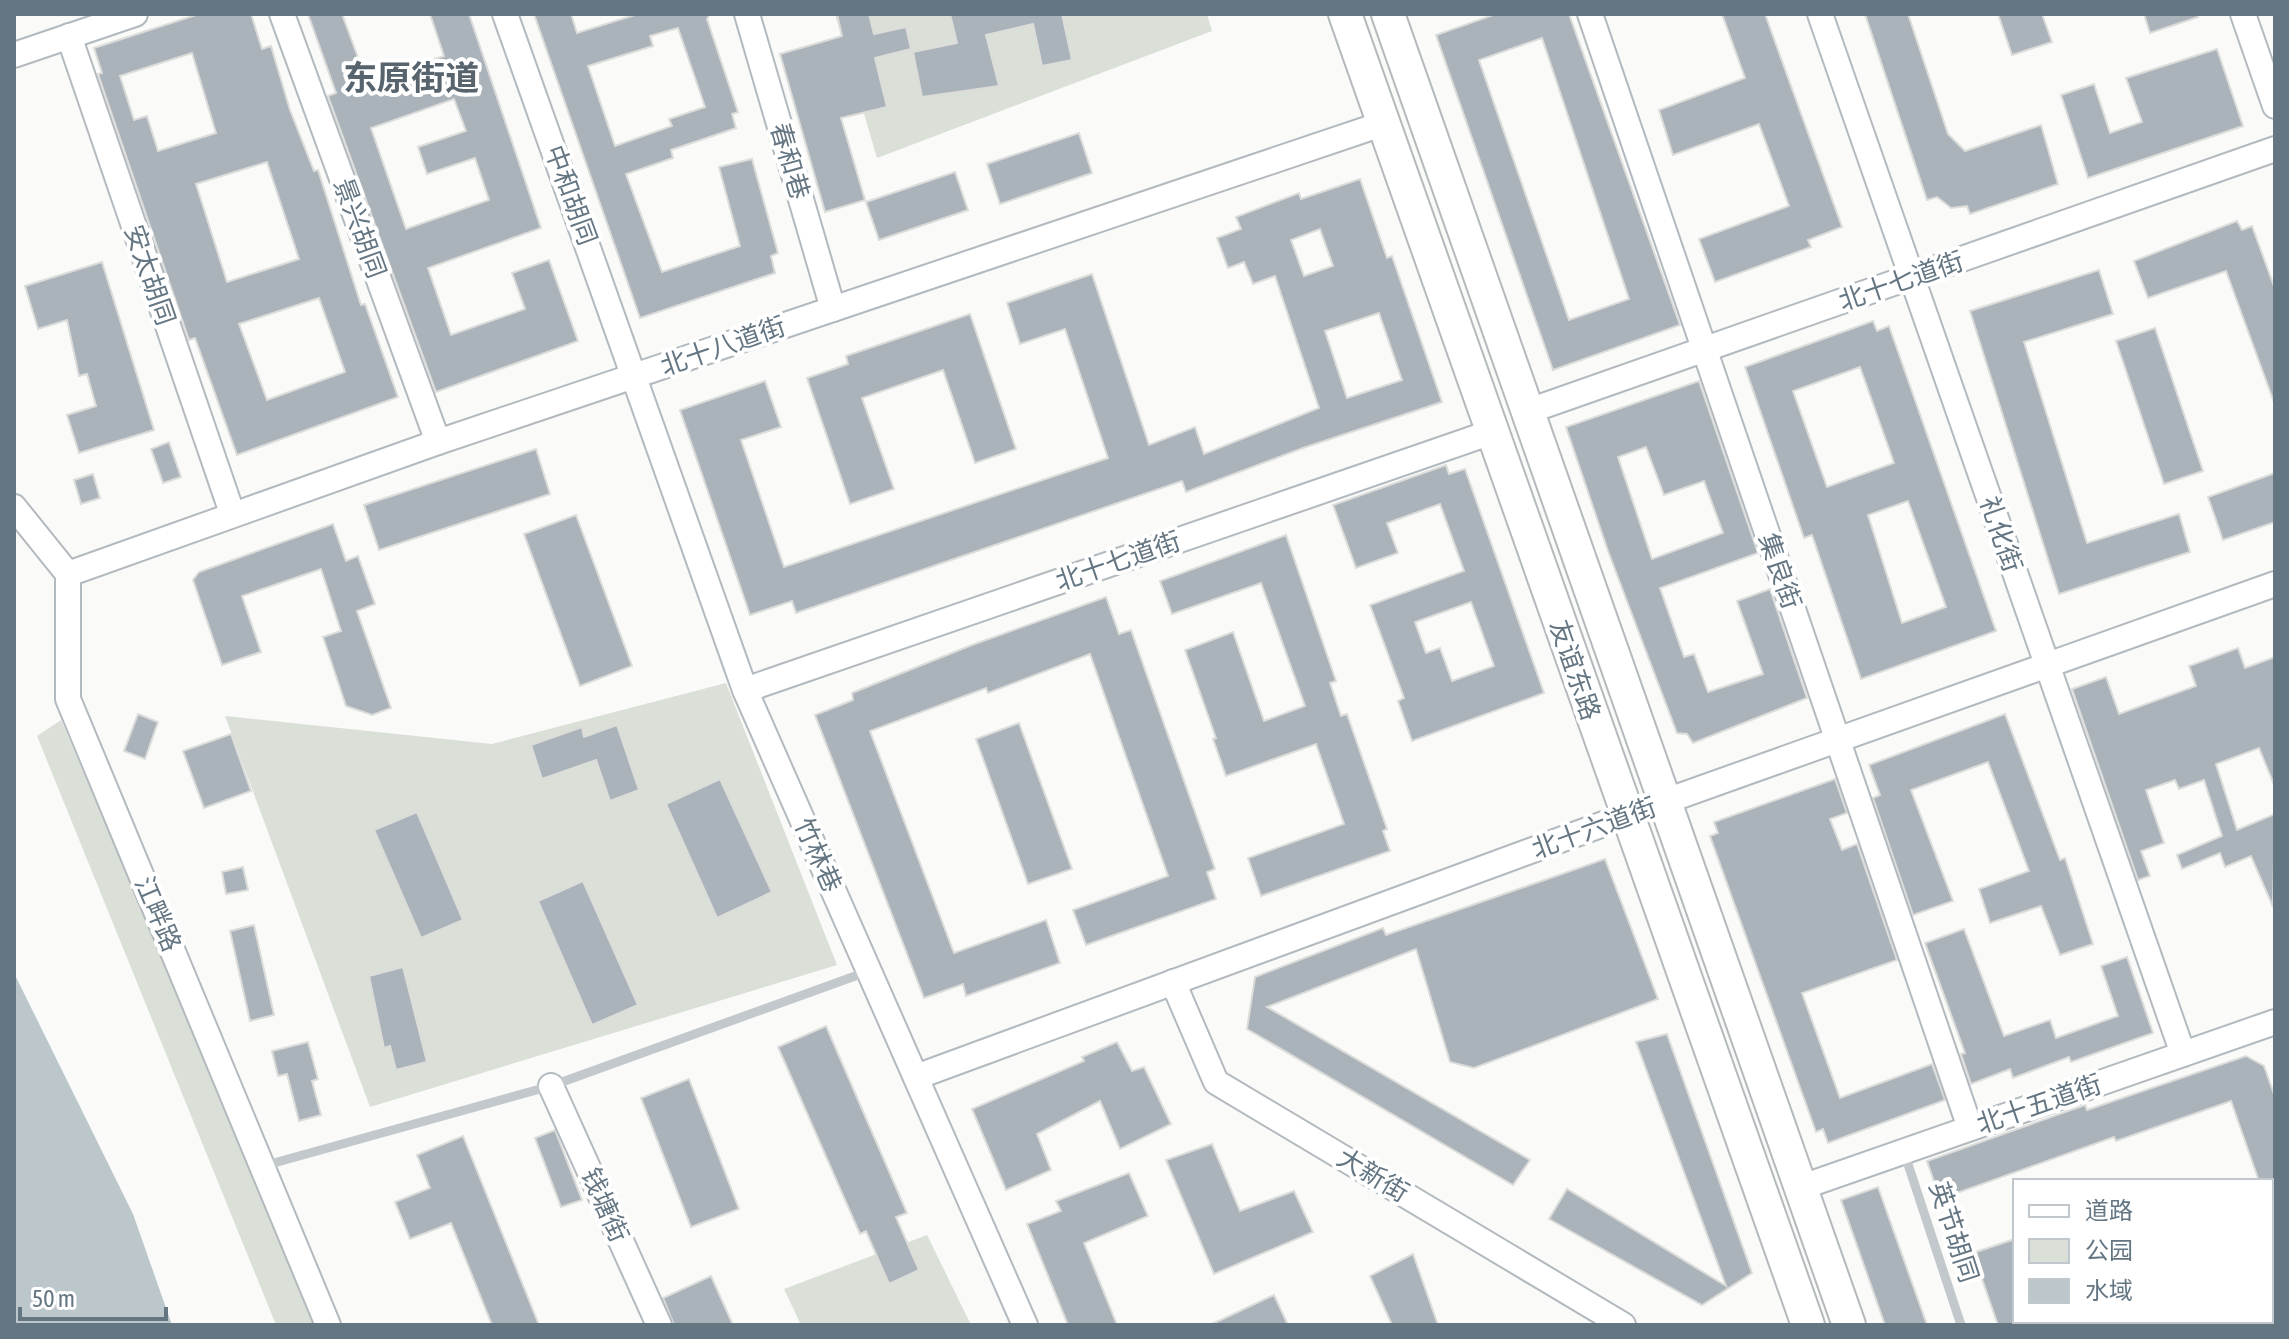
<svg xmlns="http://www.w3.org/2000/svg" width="2289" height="1339" font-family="'Asap Condensed','Noto Sans SC',sans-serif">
<rect width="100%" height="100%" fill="#fafaf8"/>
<g fill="#dadfd7">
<polygon points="835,14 1207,14 1212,31 877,158"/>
<polygon points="726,683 837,965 370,1107 225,716 492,744"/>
<polygon points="61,720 320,1325 276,1325 37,736"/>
<polygon points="927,1235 971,1325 801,1325 784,1289"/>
</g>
<polygon fill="#bbc7cb" points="14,973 133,1214 172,1325 14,1325"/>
<g fill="#aab3b9" stroke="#dcdcda" stroke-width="2" fill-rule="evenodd">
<path d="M199 14H251L262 49 271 46 290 110 314 171 318 170 361 305 365 304 398 397 237 455 195 338 189 340 98 74 102 73 94 48ZM192 53 216 133 158 151 147 116 134 120 120 76ZM267 162 299 259 227 282 196 184ZM319 298 345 372 267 400 239 324Z"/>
<path d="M308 14H342L367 82 444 56 430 14H469L541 228 428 268 451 335 525 309 512 273 549 260 578 341 436 392 328 96 336 93ZM454 99 466 131 418 147 427 174 475 158 489 200 406 229 371 128Z"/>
<path d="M534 14H571L577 33 638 14H710L707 19 738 112 732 114 736 128 671 150 673 158 626 174 662 272 740 246 719 167 752 159 778 253 771 256 775 273 640 318ZM678 28 705 107 669 119 672 126 615 146 588 66 653 46 650 36Z"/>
<polygon points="837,14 869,14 874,34 906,27 911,49 875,58 887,107 841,118 865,200 825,212 780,54 842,36"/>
<polygon points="950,14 1062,14 1072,60 1042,66 1033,24 986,35 999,86 922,97 913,52 957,43"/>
<path d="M1496 14H1569L1680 325 1553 370 1436 35ZM1542 38 1629 299 1569 320 1479 60Z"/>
<polygon points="1722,14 1765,14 1842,227 1808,240 1811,247 1715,282 1699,239 1789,206 1759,124 1673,155 1659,110 1745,78"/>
<polygon points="1865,14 1908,14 1948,134 1965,151 2041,125 2058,184 1970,214 1967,206 1951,208 1937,197 1927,200"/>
<polygon points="1998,14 2042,14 2052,42 2012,55"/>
<polygon points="2144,14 2197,14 2198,17 2150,33"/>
<polygon points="2217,49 2243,126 2088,178 2061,95 2094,84 2110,133 2142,122 2126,78"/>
<polygon points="1079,133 1092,173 1000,204 987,164"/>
<polygon points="955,172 968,210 879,240 866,202"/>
<path d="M1360 179 1387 258 1392 256 1442 402 1303 448 1186 492 1182 481 796 613 792 601 750 615 680 410 765 381 781 427 741 440 784 567 1108 458 1065 329 1020 344 1007 303 1092 274 1149 445 1195 427 1204 454 1319 408 1275 276 1253 284 1244 262 1228 268 1217 238 1241 229 1236 217 1299 193 1301 199ZM1320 229 1333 266 1304 276 1291 240ZM1379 313 1402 380 1347 398 1325 331Z"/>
<polygon points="2237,221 2242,230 2252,226 2275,289 2275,405 2226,271 2148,298 2134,261"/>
<polygon points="102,262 154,430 79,453 67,415 96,406 87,374 79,376 67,320 38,329 25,286"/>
<polygon points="2099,270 2113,314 2024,342 2087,543 2179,514 2190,552 2059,594 1970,311"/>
<polygon points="970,314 1016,449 975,463 943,370 862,398 894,489 850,504 807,378 848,364 846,356"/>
<path d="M1873 321 1877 331 1889 326 1996 631 1861 679 1812 535 1804 538 1745 367ZM1860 367 1894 463 1827 487 1793 391ZM1908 501 1946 607 1902 623 1868 515Z"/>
<polygon points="2155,328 2203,471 2164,484 2116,341"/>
<path d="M1699 381 1758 553 1660 588 1684 657 1694 654 1708 692 1763 674 1737 601 1770 589 1807 698 1693 743 1687 734 1677 733 1608 551 1566 427ZM1646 447 1664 495 1704 481 1723 533 1652 559 1618 457Z"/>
<polygon points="169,442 181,477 163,483 151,449"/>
<polygon points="536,449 550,494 379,550 364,505"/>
<path d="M1446 465 1449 474 1465 469 1544 693 1412 741 1398 701 1404 698 1370 605 1464 571 1440 504 1387 523 1398 553 1356 568 1333 505ZM1471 602 1494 666 1452 681 1440 648 1426 653 1415 622Z"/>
<polygon points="2275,473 2275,522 2223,540 2208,497"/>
<polygon points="93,474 100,498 81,504 74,480"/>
<polygon points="576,515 632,666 580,686 524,534"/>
<polygon points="333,524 346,561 358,556 375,604 357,611 391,708 372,715 346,706 323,637 341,631 321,569 242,596 261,652 222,665 193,580 199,572"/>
<polygon points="1286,535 1336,681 1330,683 1341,716 1347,714 1387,829 1383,831 1390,851 1261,896 1248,858 1344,824 1316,744 1226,776 1213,739 1216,738 1185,650 1233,632 1264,721 1305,706 1261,583 1172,614 1160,581"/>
<polygon points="1106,597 1119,634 1131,630 1215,869 1207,872 1216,899 1086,945 1073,910 1168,876 1090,654 988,693 986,688 870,731 954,953 1046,920 1060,963 966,996 963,984 924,998 815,715 853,700 852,693 972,645"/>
<polygon points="2238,648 2245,668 2275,657 2275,787 2259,748 2216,764 2237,830 2275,814 2273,907 2251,856 2225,867 2220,853 2182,869 2177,855 2222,836 2204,780 2179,789 2175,780 2146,790 2164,843 2141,851 2150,876 2138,880 2072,689 2106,677 2119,714 2196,686 2189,666"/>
<polygon points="138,714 158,722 145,759 124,751"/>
<polygon points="2005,714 2060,860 2065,858 2093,944 2060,955 2041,906 1990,923 1979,889 2029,871 1988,762 1911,790 1953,901 1913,915 1873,798 1880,795 1869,765"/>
<polygon points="1019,723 1072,869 1028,884 976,739"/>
<polygon points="617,725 639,790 610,801 596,760 542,779 531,745 582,727 584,737"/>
<polygon points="231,734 251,791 204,808 183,751"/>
<polygon points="720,779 772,892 717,918 666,804"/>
<polygon points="1835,779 1847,813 1830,819 1842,850 1857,844 1897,960 1802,993 1840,1098 1932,1064 1945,1100 1828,1143 1823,1129 1816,1132 1710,836 1718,833 1714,822"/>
<polygon points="417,812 463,920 421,938 374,830"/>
<polygon points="1605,859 1658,999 1474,1068 1450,1062 1416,949 1267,1007 1530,1160 1513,1185 1247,1029 1255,977 1383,928 1386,935"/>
<polygon points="243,867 248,890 226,894 222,872"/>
<polygon points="583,881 638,1005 592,1025 538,901"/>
<polygon points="254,925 274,1015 250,1021 230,931"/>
<polygon points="1964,929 2004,1036 2050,1020 2056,1038 2118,1016 2101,966 2127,957 2153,1033 2071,1062 2069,1057 2013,1078 2010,1069 1971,1084 1961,1054 1965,1053 1925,943"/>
<polygon points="403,967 427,1062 396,1070 390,1046 384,1048 369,976"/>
<polygon points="826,1026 907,1213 896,1217 919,1270 889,1284 866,1231 860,1234 778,1047"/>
<polygon points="1667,1034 1752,1273 1702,1305 1549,1219 1567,1189 1726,1286 1636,1042"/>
<polygon points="308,1042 318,1079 312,1081 321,1115 299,1121 287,1074 278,1076 272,1051"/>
<polygon points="1117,1042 1132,1071 1144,1067 1171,1124 1120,1149 1100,1101 1037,1134 1051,1170 1006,1190 972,1109 1084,1061 1082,1057"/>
<polygon points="2246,1056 2264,1066 2275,1097 2275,1181 2259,1181 2231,1101 2116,1141 2114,1137 1940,1199 1927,1161 2085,1105 2087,1110"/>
<polygon points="689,1079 739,1209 691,1227 641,1098"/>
<polygon points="555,1130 582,1200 561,1207 535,1138"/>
<polygon points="463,1136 539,1325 492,1325 451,1223 410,1239 395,1202 430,1188 417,1155"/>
<polygon points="1212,1144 1240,1211 1294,1191 1313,1232 1214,1274 1166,1160"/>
<polygon points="1129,1173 1148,1216 1084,1243 1117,1325 1068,1325 1027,1224 1061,1211 1056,1201"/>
<polygon points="1878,1187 1927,1325 1885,1325 1841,1200"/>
<polygon points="2015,1239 2015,1325 1998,1325 1973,1253"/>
<polygon points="1413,1254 1438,1325 1392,1325 1370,1276"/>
<polygon points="711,1276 733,1325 674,1325 663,1298"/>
<polygon points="1274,1295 1288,1325 1210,1325"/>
</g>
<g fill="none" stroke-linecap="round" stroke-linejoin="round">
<g stroke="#b3babf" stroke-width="28">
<g id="secondary">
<polyline points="282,14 438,442"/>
<polyline points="505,14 745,690 1025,1325"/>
<polyline points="747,14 833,309"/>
<polyline points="1590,14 1970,1128"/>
<polyline points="1820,14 2183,1054"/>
<polyline points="2243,14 2275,106"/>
<polyline points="69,36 232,513"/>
<polyline points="14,55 135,14"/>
<polyline points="1526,412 2275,149"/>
<polyline points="14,507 68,574 68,699 328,1325"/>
<polyline points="68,574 438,442 1382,124"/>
<polyline points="745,690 1492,432"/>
<polyline points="1173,982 1216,1082 1623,1325"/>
<polyline points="916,1077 1666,801 2275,584"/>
<polyline points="551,1086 659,1325"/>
<polyline points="1802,1187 2275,1022"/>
</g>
</g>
<g stroke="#b4b9bd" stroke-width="36">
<g id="highway">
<polyline points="1345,14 1808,1325"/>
<polyline points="1388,14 1849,1325"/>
</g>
</g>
<g stroke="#c3c8cc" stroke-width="9">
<polyline points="1904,1152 1961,1325"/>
<polyline points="263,1166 551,1086 869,971"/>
</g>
<use href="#secondary" stroke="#fff" stroke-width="24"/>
<use href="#highway" stroke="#fff" stroke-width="32"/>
</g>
<g text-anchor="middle" stroke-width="8" stroke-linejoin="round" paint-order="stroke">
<g font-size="26" fill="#657683" stroke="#fff">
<text transform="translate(790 161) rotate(74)" y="9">春和巷</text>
<text transform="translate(571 195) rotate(70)" y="9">中和胡同</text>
<text transform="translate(360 228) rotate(70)" y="9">景兴胡同</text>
<text transform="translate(150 275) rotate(71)" y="9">安太胡同</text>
<text transform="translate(1901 281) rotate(-19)" y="9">北十七道街</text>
<text transform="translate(723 346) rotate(-19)" y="9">北十八道街</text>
<text transform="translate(2001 534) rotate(71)" y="9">礼化街</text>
<text transform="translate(1118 561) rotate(-19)" y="9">北十七道街</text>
<text transform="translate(1780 571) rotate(71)" y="9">集良街</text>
<text transform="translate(1575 670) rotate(71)" y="9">友谊东路</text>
<text transform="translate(1594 828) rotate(-20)" y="9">北十六道街</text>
<text transform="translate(818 855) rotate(66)" y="9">竹林巷</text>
<text transform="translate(158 914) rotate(67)" y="9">江畔路</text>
<text transform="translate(2039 1104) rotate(-19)" y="9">北十五道街</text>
<text transform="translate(1373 1175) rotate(31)" y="9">大新街</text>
<text transform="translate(605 1205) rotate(66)" y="9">钱塘街</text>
<text transform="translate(1954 1232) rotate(72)" y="9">英节胡同</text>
</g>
<g font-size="34" font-weight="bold" fill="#57646e" stroke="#fff">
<text x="411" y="90">东原街道</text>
</g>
</g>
<rect width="2289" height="1339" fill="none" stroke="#657683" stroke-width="32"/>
<rect x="2013" y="1179" width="260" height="144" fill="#ffffff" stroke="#c1c8cd" stroke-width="2"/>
<rect x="2029" y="1205" width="40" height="12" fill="#ffffff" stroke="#c1c8cd" stroke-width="2"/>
<text x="2085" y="1219" font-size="24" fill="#657683">道路</text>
<rect x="2029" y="1239" width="40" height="24" fill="#dadfd7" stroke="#c1c8cd" stroke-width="2"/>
<text x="2085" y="1259" font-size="24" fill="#657683">公园</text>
<rect x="2029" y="1279" width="40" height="24" fill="#bbc7cb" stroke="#c1c8cd" stroke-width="2"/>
<text x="2085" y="1299" font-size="24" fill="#657683">水域</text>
<path d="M20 1307v12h146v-12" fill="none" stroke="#657683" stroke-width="4"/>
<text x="32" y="1307" font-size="24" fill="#657683" stroke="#ffffff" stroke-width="6" paint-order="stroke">50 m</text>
</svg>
